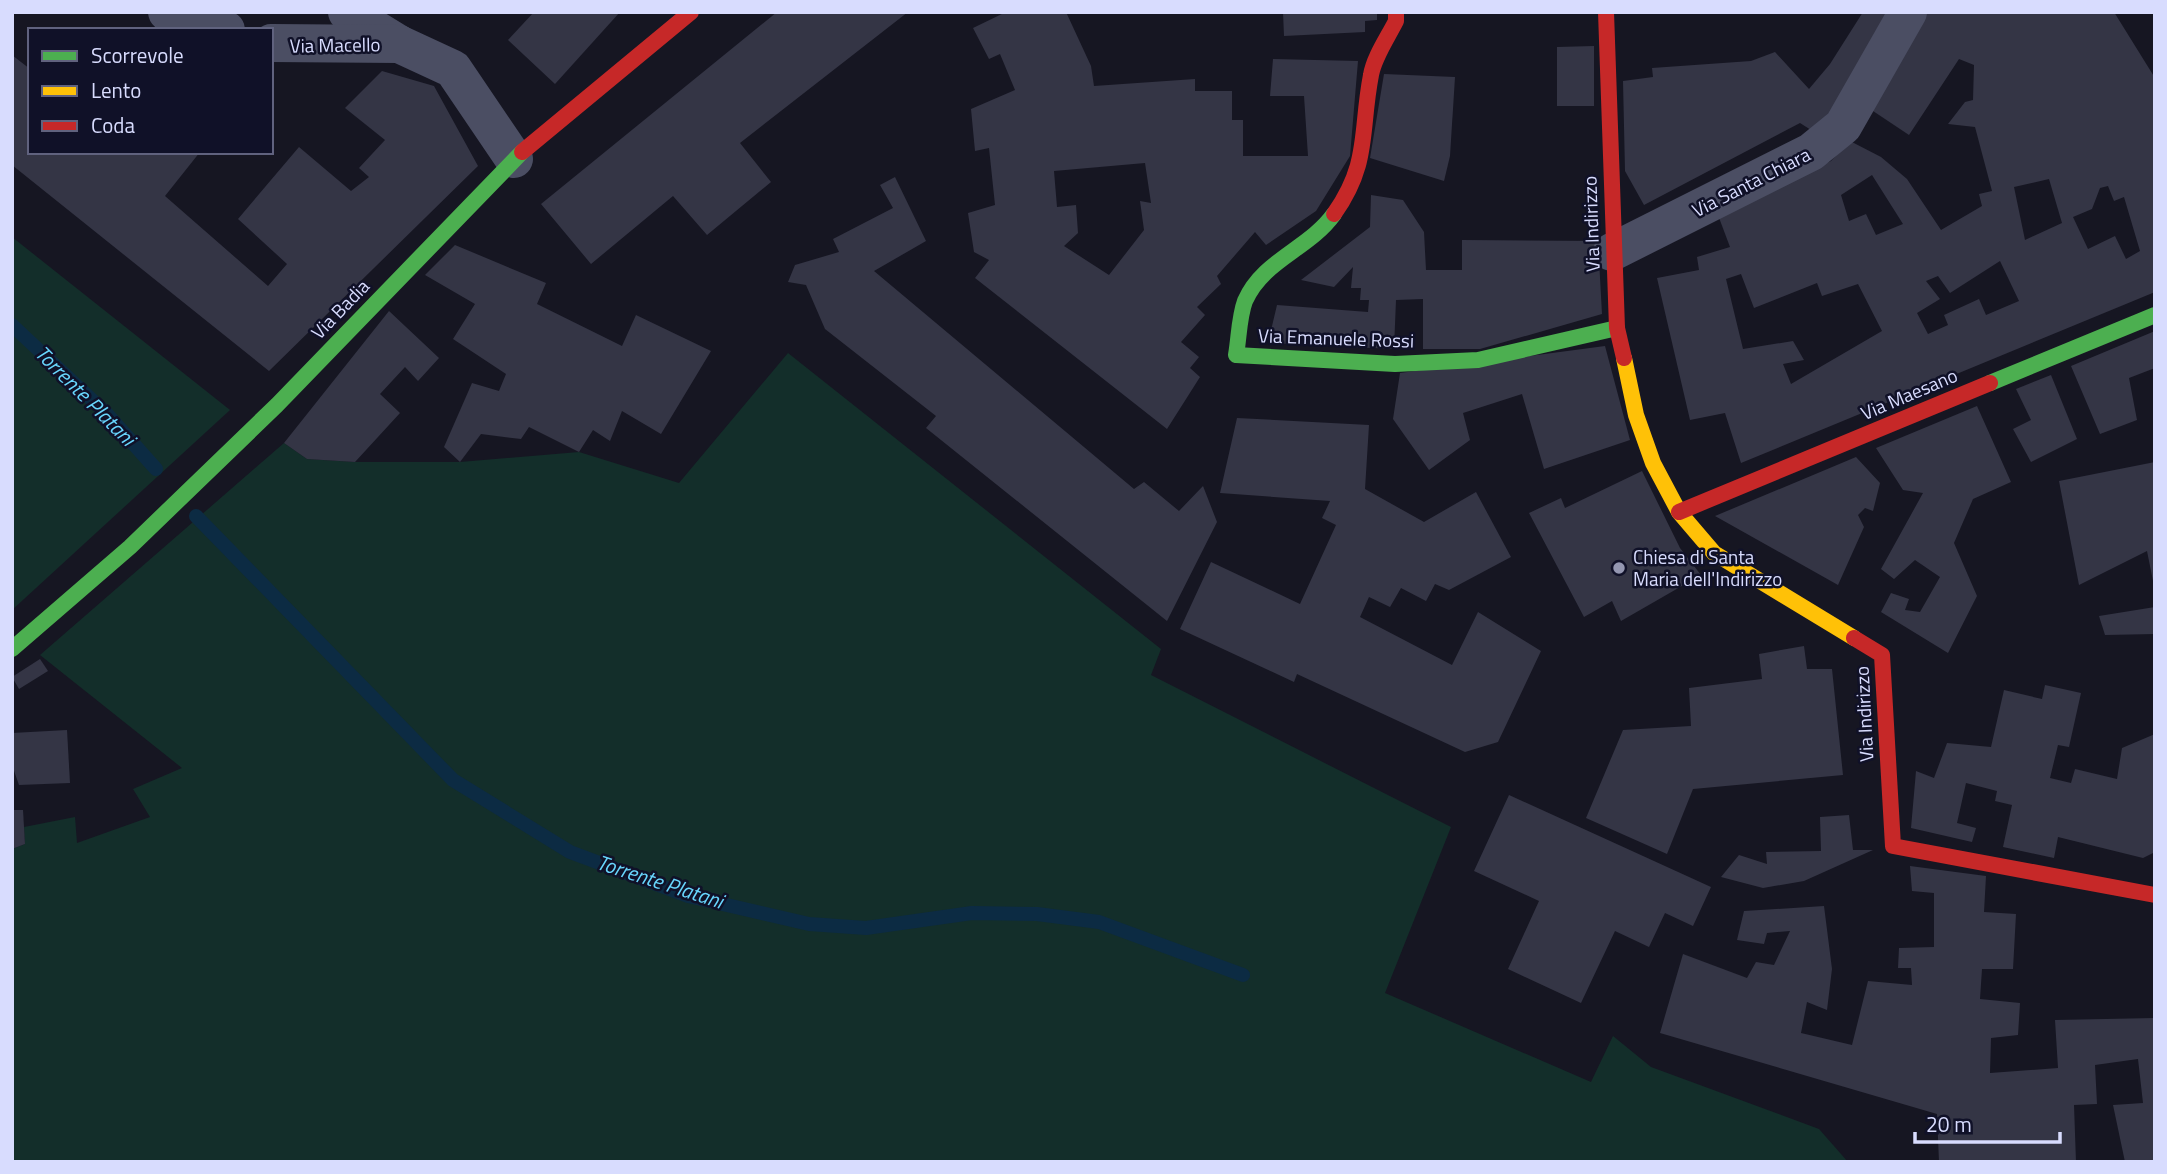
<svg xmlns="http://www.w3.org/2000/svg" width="2167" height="1174" font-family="'Titillium Web',sans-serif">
<rect width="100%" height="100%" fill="#161622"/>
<g fill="#132e2a">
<polygon points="12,237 230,410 12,610"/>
<polygon points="788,353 1161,649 1151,675 1451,827 1385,993 1591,1082 1613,1036 1651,1067 1819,1129 1848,1162 12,1162 12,849 25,844 24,827 75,817 77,843 150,817 133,789 182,768 40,655 284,443 307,459 355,462 460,462 579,452 679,483"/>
</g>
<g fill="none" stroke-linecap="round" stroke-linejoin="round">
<g stroke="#0c2b43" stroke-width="14">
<polyline points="12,325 106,413 156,469"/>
<polyline points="196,516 453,780 570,852 688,896 809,924 866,928 972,913 1037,914 1099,922 1243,975"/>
</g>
</g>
<g fill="#343545" fill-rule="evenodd">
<polygon points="534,12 620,12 555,84 508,40"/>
<polygon points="777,12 908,12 740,143 771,182 707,235 673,196 591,264 541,204"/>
<path d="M1006 12H1066L1091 66 1094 86 1195 79V91H1232V120H1243V156H1308L1304 96H1270L1273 59 1358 61 1350 156 1316 211 1266 245 1255 232 1217 276 1221 284 1197 307 1205 315 1181 342 1199 357 1190 368 1200 377 1167 429 975 278 989 260 974 252 968 213 995 205 989 148 975 151 971 109 1015 90 1000 54 989 59 973 28ZM1145 163 1151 203 1140 201 1144 230 1109 275 1064 246 1078 233 1076 205 1057 207 1054 171Z"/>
<polygon points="1283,12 1377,12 1377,20 1365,21 1365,32 1284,36"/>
<polygon points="1863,12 1897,12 1839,110 1811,130 1800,123 1644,205 1625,171 1623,81 1653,77 1652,68 1751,61 1775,52 1809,89 1830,64"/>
<path d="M1925 12H2114L2155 78V292L1741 463 1725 413 1690 420 1657 278 1699 270 1697 257 1730 247 1718 215 1831 161 1850 141 1881 157 1907 179 1941 230 1982 206 1979 194 1992 191 1975 127 1948 124 1965 102 1973 100 1974 65 1959 59 1909 135 1867 107ZM1872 175 1903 224 1876 235 1866 214 1849 221 1841 195ZM2049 179 2062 223 2025 240 2014 187ZM2108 186 2114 201 2124 197 2140 251 2126 259 2115 236 2088 249 2073 217 2092 209 2100 188ZM2000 261 2019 301 1986 315 1979 299 1944 315 1948 325 1928 334 1917 313 1940 299 1926 281 1938 276 1950 293ZM1741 274 1754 308 1817 283 1822 296 1858 284 1882 331 1791 384 1783 364 1804 360 1793 341 1743 349 1726 279Z"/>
<polygon points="1594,46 1594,106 1557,106 1557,47"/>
<polygon points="12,55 30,69 30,152 200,152 165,196 268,286 287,264 238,219 299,147 351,191 369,177 359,168 385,140 345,108 382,71 434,86 478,166 269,371 12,165"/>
<polygon points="1384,74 1455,77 1450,156 1444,181 1370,158"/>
<polygon points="895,177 926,241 874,271 1134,489 1144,482 1179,511 1203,486 1217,522 1167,621 926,428 936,416 825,329 806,285 788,282 795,265 839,252 833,239 893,208 880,185"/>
<polygon points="1371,195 1403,200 1424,232 1426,270 1462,270 1462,240 1598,241 1602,314 1480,349 1423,349 1423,299 1396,300 1394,349 1268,343 1277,305 1368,312 1369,300 1360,300 1361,288 1351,288 1353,267 1334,287 1301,280 1370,227"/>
<polygon points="455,245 546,283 537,304 622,346 636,315 711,351 661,434 622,411 610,441 593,430 579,452 529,427 521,439 481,434 460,462 444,447 472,383 499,391 506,374 453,339 475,304 425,275"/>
<polygon points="389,311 439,358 418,381 405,367 380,394 400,413 355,462 307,459 284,443"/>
<polygon points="2155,331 2155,368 2129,378 2137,420 2100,434 2071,366"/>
<polygon points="1605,346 1630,440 1544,469 1522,394 1463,413 1470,440 1429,470 1393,419 1400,373"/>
<polygon points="2051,375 2077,439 2031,462 2013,429 2031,420 2016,389"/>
<polygon points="1977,406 2011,482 1973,499 1954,543 1977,596 1948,653 1881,612 1891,593 1909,599 1905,610 1920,612 1940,577 1915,560 1894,579 1881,569 1923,493 1903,490 1876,448"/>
<polygon points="1237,418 1369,425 1365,489 1424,522 1476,492 1511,557 1449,590 1435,584 1426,601 1401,588 1390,607 1369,597 1360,617 1452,665 1478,612 1541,651 1498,742 1465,752 1297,674 1294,682 1180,629 1211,562 1300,604 1336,525 1322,518 1330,501 1220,493"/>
<polygon points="1856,457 1880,483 1873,511 1865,508 1858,515 1864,527 1838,585 1715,516"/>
<polygon points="2155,462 2155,591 2147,551 2079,585 2059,481"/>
<polygon points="1642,471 1680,548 1701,575 1621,621 1612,601 1584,617 1529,513 1561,498 1565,508"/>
<polygon points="2155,607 2155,634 2105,635 2099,616"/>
<polygon points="1804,646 1807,669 1832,669 1843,775 1693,789 1667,854 1586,818 1623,730 1691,726 1689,688 1762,679 1759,654"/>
<polygon points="40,659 48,671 19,689 12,677"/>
<polygon points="2045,685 2081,693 2069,747 2058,745 2050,778 2071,783 2075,769 2117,779 2122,748 2155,734 2155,852 2143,858 2058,837 2054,858 2003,847 2012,805 1995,801 1997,791 1966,783 1957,823 1976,828 1972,842 1911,828 1916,771 1934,778 1947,743 1991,747 2004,690 2042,699"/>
<polygon points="67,730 70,783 19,785 12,765 12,733"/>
<polygon points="1509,795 1711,887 1693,926 1665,913 1649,947 1615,931 1581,1003 1508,969 1539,901 1474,871"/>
<polygon points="12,810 23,810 25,844 12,849"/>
<polygon points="1849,815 1853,850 1873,850 1804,881 1763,888 1721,877 1739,855 1767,864 1766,852 1821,851 1820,817"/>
<polygon points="1910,866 1986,876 1984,912 2016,914 2013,969 1982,969 1980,999 2020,1003 2018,1035 1991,1038 1990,1073 2058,1068 2055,1020 2155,1018 2155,1162 2125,1162 2113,1105 2143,1103 2138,1059 2095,1065 2097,1104 2074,1105 2076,1162 1939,1162 1937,1114 1660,1033 1683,954 1747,978 1756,962 1774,965 1790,931 1767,933 1764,944 1737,940 1744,911 1824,906 1832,969 1827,1010 1807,1002 1801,1033 1852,1045 1868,981 1912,985 1911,968 1898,968 1899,948 1934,947 1934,893 1912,891"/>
</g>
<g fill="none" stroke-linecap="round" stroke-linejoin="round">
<g stroke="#4b4e63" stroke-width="38">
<polyline points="167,12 226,30"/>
<polyline points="347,12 399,44"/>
<polyline points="271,43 399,44 453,69 514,159"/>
<polyline points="1612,252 1811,152 1843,126 1908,12"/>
</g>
<g stroke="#4caf50" stroke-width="16">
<path d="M1334 214C1309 249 1263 260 1245 301 1239 317 1239 338 1236 355L1395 364 1478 360 1617 328"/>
<polyline points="1990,383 2155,315"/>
<polyline points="12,649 130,547 277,405 522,152"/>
</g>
<polyline stroke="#ffc107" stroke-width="16" points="1624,358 1636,415 1653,463 1679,512 1714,553 1854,638"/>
<g stroke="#c62828" stroke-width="16">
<polyline points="1606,12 1617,328 1624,358"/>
<polyline points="522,152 691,12"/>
<path d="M1334 214C1370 163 1360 132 1371 75 1374 57 1388 37 1396 21V12"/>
<polyline points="1679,512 1990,383"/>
<polyline points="1854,638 1882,655 1893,846 2155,895"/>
</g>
</g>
<circle fill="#9497b1" stroke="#101128" stroke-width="2.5" cx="1619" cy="568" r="7"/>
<g text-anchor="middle" stroke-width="5" stroke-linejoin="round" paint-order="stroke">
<g font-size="19" fill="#d8dcfe" stroke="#101128">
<text transform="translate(335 45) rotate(-1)" y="7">Via Macello</text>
<text transform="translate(1751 182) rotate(-27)" y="7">Via Santa Chiara</text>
<text transform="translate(1591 224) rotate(-92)" y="7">Via Indirizzo</text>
<text transform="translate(340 309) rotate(-46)" y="7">Via Badia</text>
<text transform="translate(1336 338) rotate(2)" y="7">Via Emanuele Rossi</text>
<text transform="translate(1909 394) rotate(-23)" y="7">Via Maesano</text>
<text transform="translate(1864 714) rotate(-93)" y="7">Via Indirizzo</text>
</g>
<g font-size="19" fill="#d8dcfe" stroke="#101128" text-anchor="start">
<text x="1633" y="564">Chiesa di Santa<tspan x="1633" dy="22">Maria dell'Indirizzo</tspan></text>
</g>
<g font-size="21" font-style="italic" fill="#68d6fd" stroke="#101128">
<text transform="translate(85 396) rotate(45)" y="7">Torrente Platani</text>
<text transform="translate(660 882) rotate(18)" y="7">Torrente Platani</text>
</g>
</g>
<rect width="2167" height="1174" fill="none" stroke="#d8dcfe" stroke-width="28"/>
<rect x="28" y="28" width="245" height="126" fill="#101128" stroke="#60627e" stroke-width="2"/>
<rect x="42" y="51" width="35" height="10" fill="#4caf50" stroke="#60627e" stroke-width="2"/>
<text x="91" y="63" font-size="21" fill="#d8dcfe">Scorrevole</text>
<rect x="42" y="86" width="35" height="10" fill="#ffc107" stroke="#60627e" stroke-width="2"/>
<text x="91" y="98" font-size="21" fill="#d8dcfe">Lento</text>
<rect x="42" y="121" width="35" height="10" fill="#c62828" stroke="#60627e" stroke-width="2"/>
<text x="91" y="133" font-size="21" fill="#d8dcfe">Coda</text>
<path d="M1915 1132v10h145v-10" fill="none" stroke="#d8dcfe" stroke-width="3.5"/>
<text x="1926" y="1132" font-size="21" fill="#d8dcfe" stroke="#101128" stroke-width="5" paint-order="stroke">20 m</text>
</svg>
